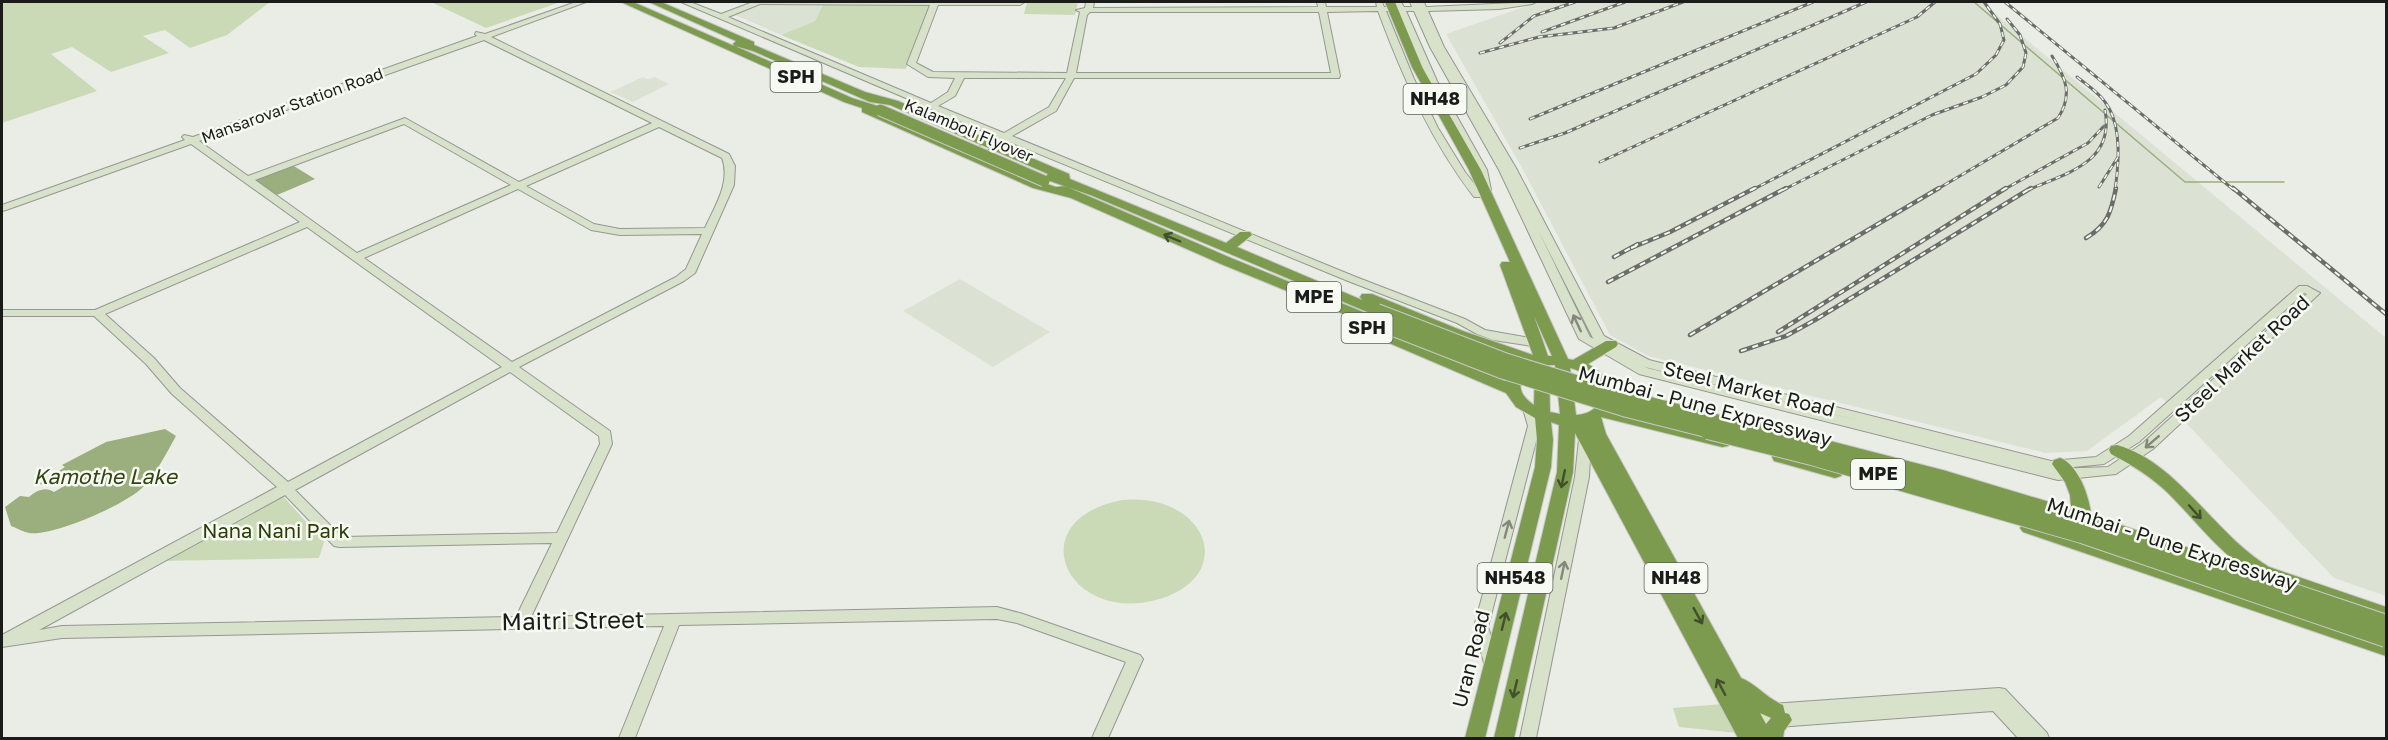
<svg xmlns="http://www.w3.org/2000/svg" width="2388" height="740" font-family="'Golos Text',sans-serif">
<rect width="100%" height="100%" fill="#eaede6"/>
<g fill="#dbe2d4">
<polygon points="1538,2 1981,2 2386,338 2386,596 2334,578 2161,397 2087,451 2045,453 1648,356 1610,335 1522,168 1446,34"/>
<polygon points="764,4 823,4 815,21 781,35 735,15"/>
<polygon points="643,77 647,79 655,77 669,84 633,102 610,92"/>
<polygon points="960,279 1050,332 993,367 903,311"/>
</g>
<g fill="#cadab7">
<polygon points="2,2 270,2 227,35 190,48 165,30 143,36 169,53 111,72 72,47 51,54 97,91 2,123"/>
<polygon points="431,2 561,2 486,28"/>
<polygon points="1027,2 1078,2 1075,15 1024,14"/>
<polygon points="823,4 931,4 906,69 859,67 781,35 815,21"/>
<polygon points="282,495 324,542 319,558 161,561"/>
<path d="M1122 500C1207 492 1240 577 1156 600 1066 624 1019 520 1122 500Z"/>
<polygon points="1723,704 1738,733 1679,727 1673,708"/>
</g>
<g fill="#9aae7e">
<polygon points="292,165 315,179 277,195 253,180"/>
<path d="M165 429 176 436C166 454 157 472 143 487 127 504 52 537 29 533 23 532 17 528 11 526L5 507 20 496 29 497C36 491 45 486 54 492L66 485 63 482 55 485 39 484 65 467 62 465 106 442Z"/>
</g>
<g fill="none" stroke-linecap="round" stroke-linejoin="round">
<polyline stroke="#9aae7e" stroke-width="1.5" points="1974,2 2185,182 2284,182"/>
<g stroke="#959791" stroke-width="2">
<g id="secondary">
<path d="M576 2H586L491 37 729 154 735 166 734 185 695 273 684 281 519 367 610 431 612 444 531 617 997 607 1023 614 1140 655 1143 659 1108 738H1092L1126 662 1017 623 997 619 679 625 635 738H619L664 626 62 638 2 647V635L277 487 172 394 146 364 94 316H2V310H95L300 222 191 144 6 210 2 211V205L185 140 182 137 184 135 193 137 477 36 475 34 476 32 485 34ZM484 40 652 123 519 182 405 118 248 176 199 141ZM404 124 511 185 357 253 255 180ZM659 127 722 158C731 182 715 206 705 228L620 229 594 224 526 186ZM518 189 591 230 620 235 702 234 686 269 676 277 512 362 364 258ZM307 227 502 367 288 482 180 388 154 358 105 314ZM510 372 599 436 600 444 557 533 342 537 295 490ZM285 495 334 546 339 547 552 543 516 617 62 626 39 630Z"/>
<path d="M681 2H690L721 14 753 2H1025L1020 5H938L916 63 933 72 1067 73 1080 12 1076 10 1085 8 1086 2H1094L1093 8 1318 7 1317 2H1325L1326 7H1377L1376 2H1382L1384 7H1396L1395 2H1401L1404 7H1412L1410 2H1424L1426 7 1536 2 1532 4 1499 9 1428 11 1444 47 1516 168 1604 336 1649 360 2051 461 2096 457 2129 436 2299 286H2307L2320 293 2153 449 2116 474 2058 480 1639 374 1579 339 1499 170 1430 47 1414 11H1406L1437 81 1487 170 1491 190 1490 192H1482L1481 190 1477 170 1429 81 1398 11H1386L1414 79 1438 128 1465 172 1483 195 1482 197H1474C1431 141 1403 78 1378 11L1327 12 1340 76 1339 78H1074L1056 111 1012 136 1356 277 1465 319 1485 330 1536 339 1538 342 1536 345 1532 346 1493 340 1477 334 1457 323 1348 281 1005 140 974 157H968V153L997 137ZM760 4 930 5 907 64 928 77 955 78 948 92 931 103 728 17ZM1090 12H1319L1331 73H1076L1087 15ZM964 78H1066L1049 107 1004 133 938 106 955 96ZM1539 232 1593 338 1594 339 1590 337ZM2304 293 2307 294 2143 443 2108 467 2053 469 2104 464 2139 442ZM1644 366 1645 367 1869 423 1647 368Z"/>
<polygon points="1529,405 1535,409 1540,426 1488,627 1500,663 1497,667 1492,669 1487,667 1484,663 1474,627 1528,426 1523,409"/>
<polygon points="1585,435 1591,439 1589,477 1536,738 1520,738 1575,477 1579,439"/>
<polygon points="1999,688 2005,689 2047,733 2049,738 2018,738 1993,711 1751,729 1745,727 1743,722 1745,717 1764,714 1762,711 1764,706 1770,704"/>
</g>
</g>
<g stroke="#c8c9c8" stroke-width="2">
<g id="highway">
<path d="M621 2H633L734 46 733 44 736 41 649 2H661L754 42V45L865 92 898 101 1069 174 1070 179 1226 243 1240 232H1250L1252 235 1237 247 1362 300 1360 297 1362 294H1372L1463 331 1533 355 1500 265 1502 262H1510L1469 170 1412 67 1385 2H1395L1422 67 1481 170 1568 359 1573 360 1606 341H1616L1618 344 1616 347 1588 364C1603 373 1623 388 1609 408L1728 438 1730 442 1728 446 1722 447 1601 417 1606 434 1741 678C1755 683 1766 698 1783 705L1785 713 1789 714 1792 720 1784 731 1783 738H1738L1575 433 1573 472 1514 738H1494L1557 472 1559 425 1551 422 1553 440 1551 467 1485 738H1465L1535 467 1537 440 1535 418 1516 407 1506 393 1347 325 1345 322 1347 319 1353 318 1221 264 1071 198 1033 188 862 112V108L844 102ZM735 46 753 51 870 102 890 105 1048 174 1045 177 1047 180 1093 196 1372 314H1382L1384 311 1382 308 1453 337 1522 361 1510 368 1505 381 1366 323 1373 322 1375 319 1373 316 1231 258 1065 186 1056 187 1041 182 882 113 886 110 884 108 852 98ZM1534 316 1552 356H1548ZM1549 365H1555L1560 414 1550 412ZM1535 366 1534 405C1521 396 1518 389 1522 373ZM1570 368C1601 375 1612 413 1576 415ZM1760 713 1771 718 1766 724Z"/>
<path d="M2117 445C2178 462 2215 535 2269 567L2386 607V621L2257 577C2221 555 2198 523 2169 494 2152 477 2132 465 2111 454L2109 450 2111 446Z"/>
<polygon points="1780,451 1841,468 1843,472 1841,476 1835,478 1774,461 1772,457 1774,453"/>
<path d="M2060 458C2081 464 2099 518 2088 536L2082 538 2076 536 2073 532 2070 495 2065 482 2052 464 2054 460Z"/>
<polygon points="2029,522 2386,642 2386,656 2023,532 2020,528 2023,524"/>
</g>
</g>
<use href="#secondary" fill="#d8e1ca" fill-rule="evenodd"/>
<use href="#highway" fill="#7d9b4e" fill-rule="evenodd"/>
<g stroke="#6b6d69" stroke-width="3">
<g id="rail-far1">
<polyline points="2005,2 2234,190"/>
<polyline points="1542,32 1625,2"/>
<polyline points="1500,43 1534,16 1575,2"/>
<polyline points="1480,53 1539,37 1614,28 1683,2"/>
<path d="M2077 77C2087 85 2098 92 2105 102 2122 124 2119 164 2115 190"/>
<polyline points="1530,119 1813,2"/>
<polyline points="1520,148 1565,133 1866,2"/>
<polyline points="1600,162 1917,17 1935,2"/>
<polyline points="2099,187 2118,157"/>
<polyline points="1752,190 1976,74 1996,55 2004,40 2000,24 1984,2"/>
<polyline points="1783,190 1932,115 1982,97 2006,85 2023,67 2026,53 2020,35 2007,19"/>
<path d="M1936 190 2058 118C2073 95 2066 78 2052 56"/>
<polyline points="2003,190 2088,143 2104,126"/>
<path d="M2028 190C2066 173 2115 163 2105 110"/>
</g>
</g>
<g stroke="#6b6d69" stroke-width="4.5">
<g id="rail">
<polyline points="2233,188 2386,314"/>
<path d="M2086 238C2108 225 2111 212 2116 188"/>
<polyline points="1631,248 1670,232 1755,188"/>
<polyline points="1614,257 1638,244"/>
<polyline points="1608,282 1786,188"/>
<polyline points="1778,332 2006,188"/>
<polyline points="1690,335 1939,188"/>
<polyline points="1741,351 1786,336 1815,320 2031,188"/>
</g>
</g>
<use href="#rail-far1" stroke="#f7faf3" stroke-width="1.5" stroke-dasharray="5" stroke-linecap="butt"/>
<use href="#rail" stroke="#f7faf3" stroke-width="2" stroke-dasharray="6" stroke-linecap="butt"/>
<g stroke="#c8c9c8" stroke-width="13" stroke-linecap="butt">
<polyline id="highway-bridge-far2" points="880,110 1044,181"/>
</g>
<g stroke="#c8c9c8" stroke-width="16" stroke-linecap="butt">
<g id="highway-bridge-far1">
<polyline points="1377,311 1507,361 1631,399 1757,432"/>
<polyline points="1368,319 1501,371 1627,410 1714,432"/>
</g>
</g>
<g stroke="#c8c9c8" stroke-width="20" stroke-linecap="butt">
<g id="highway-bridge">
<polyline points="1708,430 1812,456 2082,534 2386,638"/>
<polyline points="1752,430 1945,480 2081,521 2386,624"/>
</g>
</g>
<use href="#highway-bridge-far2" stroke="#7d9b4e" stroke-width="11"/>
<use href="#highway-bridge-far1" stroke="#7d9b4e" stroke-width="14"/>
<use href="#highway-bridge" stroke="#7d9b4e" stroke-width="18"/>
</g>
<defs><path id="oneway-shaft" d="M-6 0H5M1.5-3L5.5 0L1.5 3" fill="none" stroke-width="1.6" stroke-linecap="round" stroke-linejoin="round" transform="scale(1.5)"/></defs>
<g stroke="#424f2f">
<use href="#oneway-shaft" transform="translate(1172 238) rotate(-157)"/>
<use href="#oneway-shaft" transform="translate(1563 479) rotate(102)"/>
<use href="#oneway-shaft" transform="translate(2195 512) rotate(48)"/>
<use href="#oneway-shaft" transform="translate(1698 616) rotate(61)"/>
<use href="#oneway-shaft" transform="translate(1504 621) rotate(-76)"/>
<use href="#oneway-shaft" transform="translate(1721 687) rotate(-118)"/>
<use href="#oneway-shaft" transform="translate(1515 689) rotate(103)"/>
</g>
<g stroke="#83887b">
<use href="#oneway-shaft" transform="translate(1577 323) rotate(-115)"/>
<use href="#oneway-shaft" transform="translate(2152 442) rotate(139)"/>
<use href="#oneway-shaft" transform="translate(1507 529) rotate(-75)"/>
<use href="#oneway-shaft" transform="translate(1563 570) rotate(-78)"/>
</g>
<g text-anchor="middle" stroke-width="5" stroke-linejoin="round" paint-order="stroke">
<g font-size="16" fill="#1b1c1a" stroke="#f7faf3">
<text transform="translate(292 105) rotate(-20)" y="6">Mansarovar Station Road</text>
<text transform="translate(969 130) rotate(23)" y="6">Kalamboli Flyover</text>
</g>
<g fill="#f7faf3" stroke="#5d5f5b" stroke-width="1.5">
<rect x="770.5" y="62" width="51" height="30" rx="4.5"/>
<rect x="1403.5" y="84" width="63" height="30" rx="4.5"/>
<rect x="1287" y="282" width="54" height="30" rx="4.5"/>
<rect x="1341.5" y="313" width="51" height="30" rx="4.5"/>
<rect x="1851" y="459" width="54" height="30" rx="4.5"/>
<rect x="1477.5" y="563" width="75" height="30" rx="4.5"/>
<rect x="1644.5" y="563" width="63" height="30" rx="4.5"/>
</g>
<g font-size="18" font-weight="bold" fill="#1b1c1a">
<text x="796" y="83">SPH</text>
<text x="1435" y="105">NH48</text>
<text x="1314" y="303">MPE</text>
<text x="1367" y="334">SPH</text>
<text x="1878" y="480">MPE</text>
<text x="1515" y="584">NH548</text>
<text x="1676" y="584">NH48</text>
</g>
<g font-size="20" fill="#1b1c1a" stroke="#f7faf3">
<text transform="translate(2242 359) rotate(-43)" y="7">Steel Market Road</text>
<text transform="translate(1749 389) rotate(14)" y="7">Steel Market Road</text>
<text transform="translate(1705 406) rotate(15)" y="7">Mumbai - Pune Expressway</text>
<text transform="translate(2172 544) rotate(18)" y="7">Mumbai - Pune Expressway</text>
<text transform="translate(1471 659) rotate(-76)" y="7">Uran Road</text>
</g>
<g font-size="20" fill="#2b3d06" stroke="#f7faf3">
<text x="276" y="538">Nana Nani Park</text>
</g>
<g font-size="21" font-style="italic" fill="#324410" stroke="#f7faf3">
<text x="105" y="484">Kamothe Lake</text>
</g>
<g font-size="24" fill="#1b1c1a" stroke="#f7faf3">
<text transform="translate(573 621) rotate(-1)" y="8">Maitri Street</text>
</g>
</g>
<rect width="2388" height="740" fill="none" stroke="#1b1c1a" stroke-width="6"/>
</svg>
